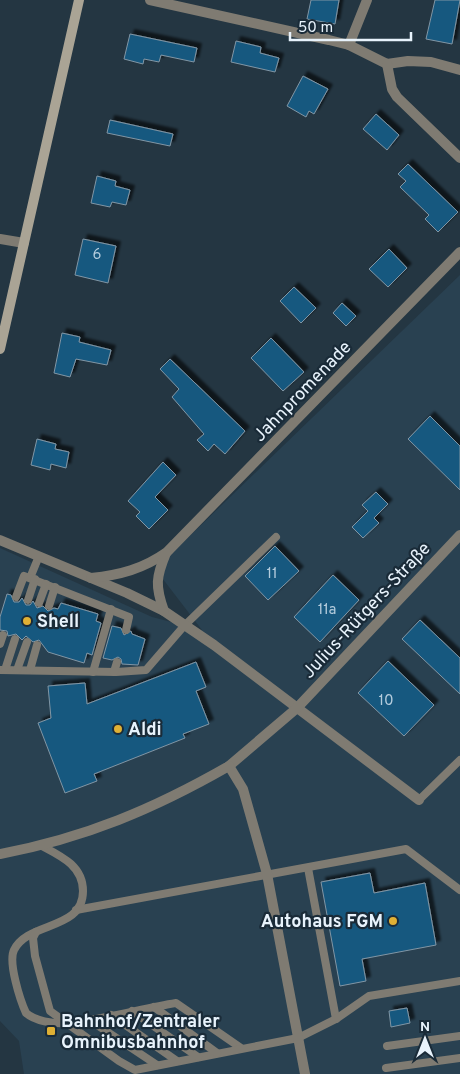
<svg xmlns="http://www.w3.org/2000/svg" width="460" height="1074" font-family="Overpass,sans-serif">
<defs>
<filter id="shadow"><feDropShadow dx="4.5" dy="-4.5" stdDeviation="1" flood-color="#0009"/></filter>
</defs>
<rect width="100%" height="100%" fill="#243642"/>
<polygon fill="#294151" points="460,275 460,1074 24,1074 19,1041 0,1021 0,548 152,617 202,630 159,574 170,555"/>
<g fill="#17587f" stroke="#8196a5" filter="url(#shadow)">
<polygon points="311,0 339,0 335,24 307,19"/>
<polygon points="435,0 460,0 452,44 426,39"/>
<polygon points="130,34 197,48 194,62 161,55 159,62 144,59 143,64 124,59"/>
<polygon points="236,41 261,47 260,53 279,58 275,72 231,62"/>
<polygon points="303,76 328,89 314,114 309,111 306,117 287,106"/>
<polygon points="376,114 399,135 387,150 363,129"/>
<polygon points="110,120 173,134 170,146 107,133"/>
<polygon points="408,164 458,212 438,232 425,219 429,215 400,187 406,181 398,174"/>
<polygon points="97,176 116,181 115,186 130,190 126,205 112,202 110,207 91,203"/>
<polygon points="83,239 116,246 108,283 75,275"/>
<polygon points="389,249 407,268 388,287 369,269"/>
<polygon points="294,287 316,308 301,323 280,301"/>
<polygon points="342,303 356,316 346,326 333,313"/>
<polygon points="62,333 80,337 79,342 111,350 107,365 76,359 70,377 54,373"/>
<polygon points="271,338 304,372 283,391 251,358"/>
<polygon points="170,359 245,431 225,454 214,444 208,451 197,440 204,434 172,397 179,389 160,369"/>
<polygon points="430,416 460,446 460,490 408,439"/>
<polygon points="37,439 56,444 55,449 69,452 66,468 51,464 50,470 31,465"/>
<polygon points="163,462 176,475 155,497 168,510 149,529 136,516 140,512 128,501"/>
<polygon points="376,492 388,504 374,518 379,523 363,538 352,527 368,511 362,505"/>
<polygon points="275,546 299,571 268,600 245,576"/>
<polygon points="333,575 359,600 320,642 294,617"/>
<polygon points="7,594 11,595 14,602 19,602 22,598 26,605 30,605 33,601 37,608 43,606 48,611 54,608 58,609 61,603 98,614 96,621 101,623 92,655 87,653 84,663 48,652 39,640 33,642 26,636 22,640 16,634 8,636 7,631 0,630 0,617"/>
<polygon points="420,620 460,658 460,694 402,639"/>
<polygon points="112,626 121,628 124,635 131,631 132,634 145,639 138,665 122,664 121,659 118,657 112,660 103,658"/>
<polygon points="388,661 434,705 404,736 358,693"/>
<polygon points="196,662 206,687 196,691 209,724 183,734 185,738 94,774 97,781 65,793 38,723 51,718 48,686 85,683 87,704"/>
<polygon points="370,873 374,893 425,883 436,945 362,959 366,981 340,986 321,882"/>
<polygon points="407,1008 410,1023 391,1027 389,1011"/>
</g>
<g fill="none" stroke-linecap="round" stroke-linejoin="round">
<g stroke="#7f7b72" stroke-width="8">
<polyline points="30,578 39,556"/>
<polyline points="16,597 24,576 129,617 126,630"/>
<polyline points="28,600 35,579"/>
<polyline points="39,603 46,584"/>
<polyline points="49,606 55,587"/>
<polyline points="0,644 3,635"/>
<polyline points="0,670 116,672 146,670 184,626 276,537"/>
<polyline points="5,670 15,639"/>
<polyline points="17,670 27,642"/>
<polyline points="30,670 37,645"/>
<polyline points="93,672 111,609"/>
<polyline points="114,672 117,662"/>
<polyline points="419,800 460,760"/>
<path d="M42 846C61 856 83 866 83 891 83 931 28 921 14 950 8 962 20 1000 26 1013 35 1021 53 1024 66 1023 102 1020 140 1009 176 1003L241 1048"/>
<polyline points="308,868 336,1019"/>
<polyline points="76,910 406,849 460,890"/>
<polyline points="36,932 33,938 35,956 50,1011 119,1061 135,1070 298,1038 336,1019 369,996 460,981"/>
<polyline points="154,1007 217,1053"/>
<polyline points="132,1011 198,1057"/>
<polyline points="111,1015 177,1061"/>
<polyline points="88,1019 157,1065"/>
<polyline points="387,1046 460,1036"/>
<polyline points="386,1068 460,1058"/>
</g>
<g stroke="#7f7b72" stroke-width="10">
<polyline points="150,0 329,40 349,45 387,64 408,61 431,62 460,70"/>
<polyline points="349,45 367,0"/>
<polyline points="387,64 392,89 397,97 460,158"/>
<polyline points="0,239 24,243"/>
<polyline points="0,540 127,593 164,611 214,645 419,800"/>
<path d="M91 578C120 575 143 569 167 552L460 252"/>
<path d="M164 611C155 586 156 577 166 553"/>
<polyline points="229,766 297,708 460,535"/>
</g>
<path stroke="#7f7b72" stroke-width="10" d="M0 854C85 838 154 809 229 766L243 789 267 874 305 1074"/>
<polyline stroke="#aaa495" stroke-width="10" points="0,349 79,0"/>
</g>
<g fill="#dfb034" stroke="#1a2b38" stroke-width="2">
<circle cx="27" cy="621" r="5"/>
<circle cx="118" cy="729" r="5"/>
<circle cx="393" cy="921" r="5"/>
<rect x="46" y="1026" width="10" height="10" rx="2.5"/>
</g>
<g text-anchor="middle" stroke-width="4.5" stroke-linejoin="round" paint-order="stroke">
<g font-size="15" fill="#b4ccdd">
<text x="97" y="259">6</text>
<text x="272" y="578">11</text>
<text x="327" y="614">11a</text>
<text x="386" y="705">10</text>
</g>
<g font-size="18" fill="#e8f3fc" stroke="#1a2b38">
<text transform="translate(302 391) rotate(-46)" y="6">Jahnpromenade</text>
<text transform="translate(366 610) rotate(-47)" y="6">Julius-Rütgers-Straße</text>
</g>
<g font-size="18" font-weight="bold" fill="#e8f3fc" stroke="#1a2b38" text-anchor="start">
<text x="37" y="627">Shell</text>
<text x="128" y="735">Aldi</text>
<text x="383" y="927" text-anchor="end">Autohaus FGM</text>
<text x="61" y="1027">Bahnhof/Zentraler<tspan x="61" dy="21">Omnibusbahnhof</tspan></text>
</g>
</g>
<g transform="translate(425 1039)" stroke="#1a2b38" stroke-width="4" paint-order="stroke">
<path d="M0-4L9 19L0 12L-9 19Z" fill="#e8f3fc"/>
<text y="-8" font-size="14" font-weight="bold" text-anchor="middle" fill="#e8f3fc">N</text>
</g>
<path d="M290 32v8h121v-8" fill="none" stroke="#e8f3fc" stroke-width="2.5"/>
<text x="298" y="32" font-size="15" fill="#e8f3fc" stroke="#1a2b38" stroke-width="4" paint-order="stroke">50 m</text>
</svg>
